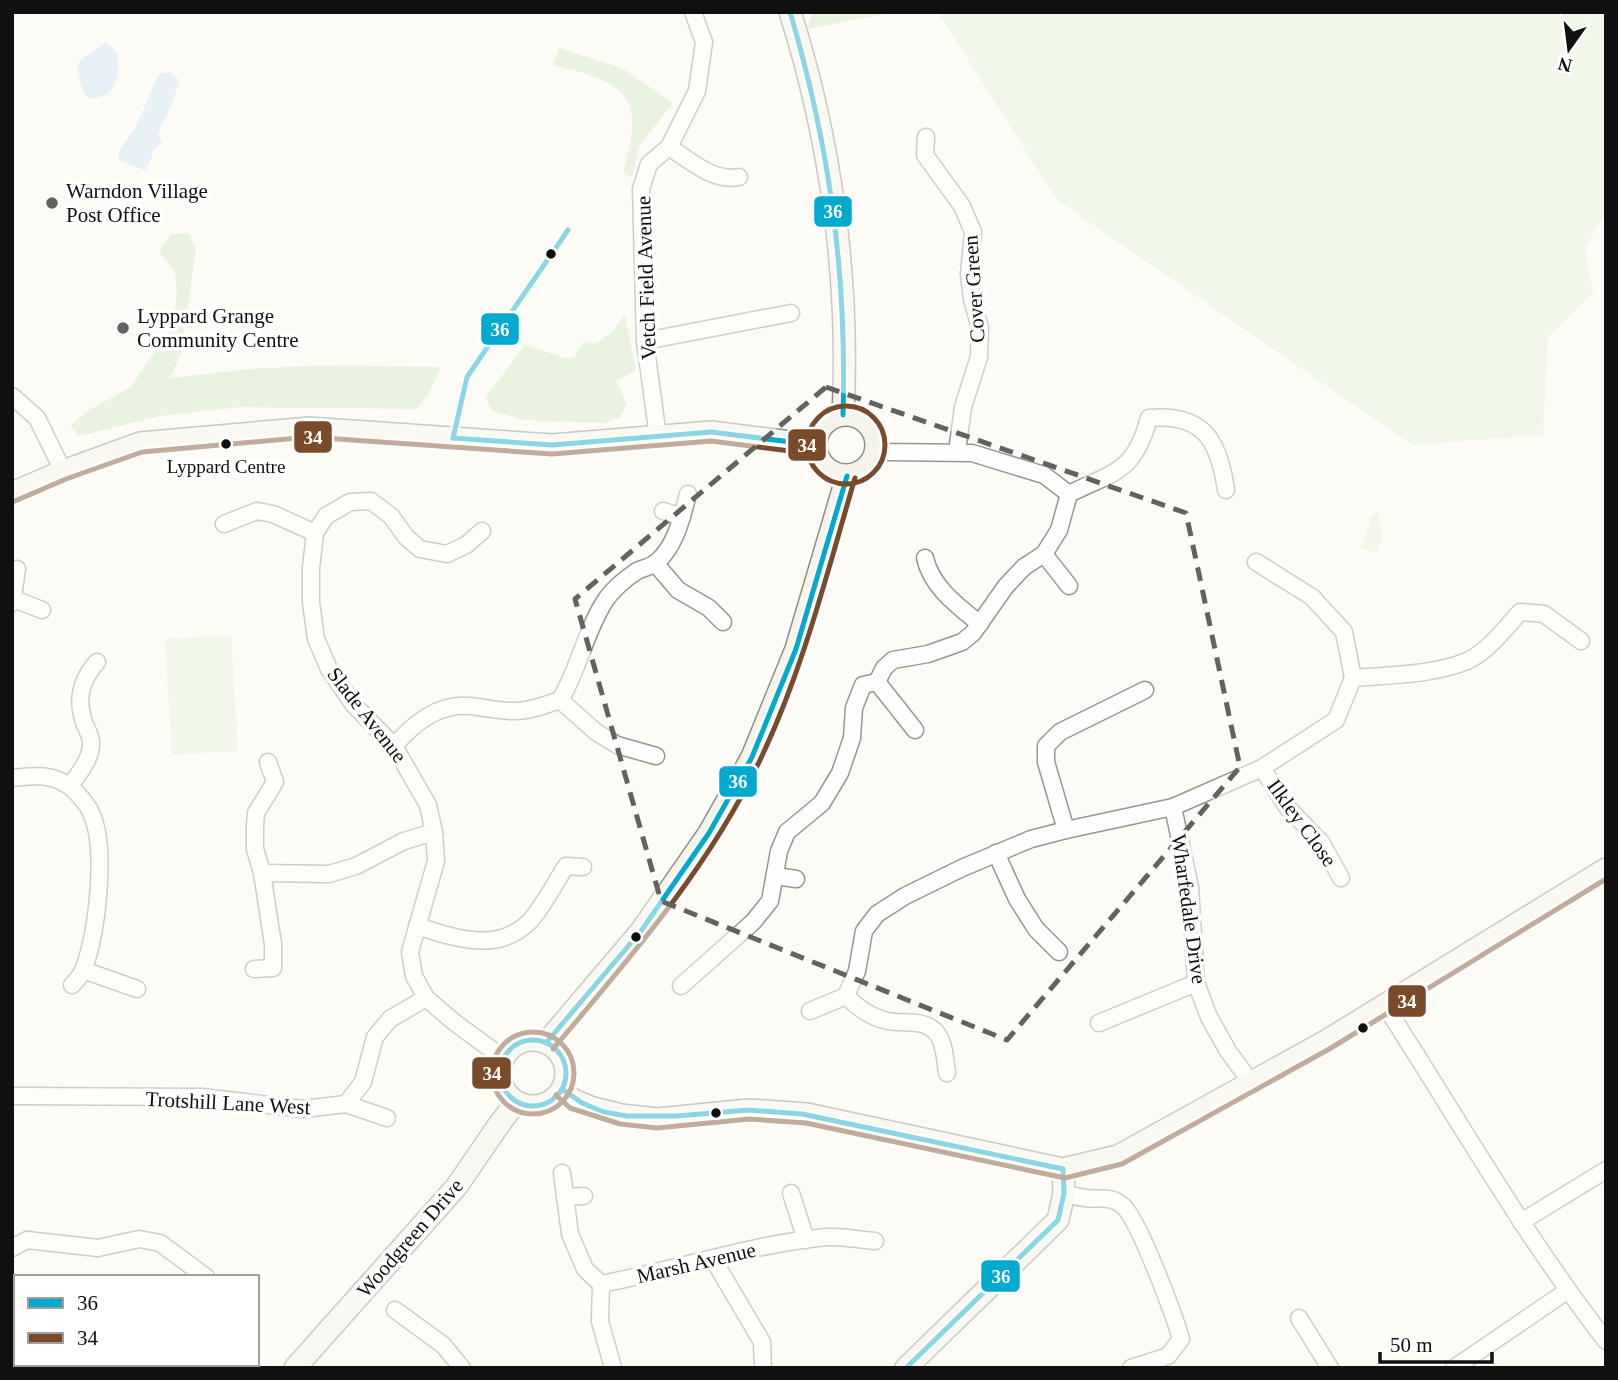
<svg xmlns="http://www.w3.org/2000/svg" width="1618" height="1380" font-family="Georgia,serif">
<rect width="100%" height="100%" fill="#fcfbf6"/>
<g fill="#e5f1d7">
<polygon points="938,12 1606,12 1606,212 1585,248 1593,293 1548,337 1543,435 1412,445 1057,200"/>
<polygon points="1378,510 1383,537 1376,552 1360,549 1369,527 1369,518"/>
<polygon points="231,635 238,751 172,755 165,639"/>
</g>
<g fill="#d5e8c6">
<polygon points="813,12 894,12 807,29"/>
<path d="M559 48 622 68 673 103 639 146 632 178 623 172C647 94 625 82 553 65Z"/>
<polygon points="189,233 196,250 181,353 170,378 250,369 325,365 441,367 429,393 417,409 242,407 160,416 80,436 70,426 87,411 131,387 171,328 177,296 175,272 159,252 171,234"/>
<polygon points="625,315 636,371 616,381 627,404 620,417 606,423 523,420 491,410 486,397 525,345 565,358 574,357 584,341 596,344 613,331"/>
</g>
<g fill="#cee5f5">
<path d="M106 42 117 52C120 78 118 97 88 99 81 88 76 73 79 61Z"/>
<path d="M160 73H171L180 81 168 113 161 127 158 135 162 143 154 150 146 171 118 160C118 148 124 145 130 136 143 116 148 93 160 73Z"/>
</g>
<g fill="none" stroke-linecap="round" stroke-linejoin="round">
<g stroke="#969694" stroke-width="19">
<g id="street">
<polyline points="926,137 925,155 962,206 973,232 969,274 972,299 980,328 979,357 963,407 957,452"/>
<path d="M669 147C691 161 713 182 739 177"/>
<polyline points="645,341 791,313"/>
<polyline points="12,396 37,418 63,471"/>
<polyline points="658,437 645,341 641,189 649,164 669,147 697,91 704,42 693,12"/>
<polyline points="876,447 886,452 972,453 1044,475 1069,494"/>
<path d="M1069 494C1115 471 1134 473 1149 418 1204 413 1219 441 1226 490"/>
<polyline points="663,511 682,517"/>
<polyline points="224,524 257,511 273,514 315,533"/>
<polyline points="482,531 466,545 447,554 420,549 406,537 391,516 371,501 350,502 326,516 315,533 311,568 311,602 316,639 329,669 353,704 394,746 428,805 434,832 436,861 410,952 414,976 426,998 454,1022 503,1058"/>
<polyline points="1044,554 1069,586"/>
<path d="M925 558C932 588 958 606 980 624"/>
<polyline points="655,563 678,590 709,608 723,622"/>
<polyline points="14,599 42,610"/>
<polyline points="12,603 17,569"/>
<path d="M1353 678C1389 675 1434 675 1467 661 1488 651 1505 629 1520 612L1544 614 1581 641"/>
<polyline points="877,682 915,730"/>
<polyline points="560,700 596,732 617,745 656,756"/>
<path d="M394 746C413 724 437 704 468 706 484 707 501 712 517 711 532 710 546 705 560 700 579 669 585 632 605 601 612 590 626 578 637 571 643 568 651 567 657 562 676 545 682 517 688 494"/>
<polyline points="1262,768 1287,807 1321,842 1341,878"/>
<path d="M12 778C33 776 50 773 69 786 76 791 89 806 92 815 107 850 97 932 84 968 82 974 77 980 72 985"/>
<path d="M70 786C78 774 92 759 91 742 91 736 86 728 84 722 76 699 81 680 97 662"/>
<polyline points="1173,807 1190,887 1196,983 1209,1017 1228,1051 1250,1081"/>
<polyline points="1066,830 1046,762 1046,746 1060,732 1145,690"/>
<polyline points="996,853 1017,899 1036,929 1059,952"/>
<polyline points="262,873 329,874 356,866 404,841 434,832"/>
<polyline points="776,876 796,879"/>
<path d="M417 926C455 938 498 954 530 921 544 905 555 883 566 866L583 867"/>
<polyline points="254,969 273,968 273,944 262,873 255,849 255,826 256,813 275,782 268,762"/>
<polyline points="83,970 137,989"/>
<polyline points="681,986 753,922 770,901 779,851 787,832 822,803 840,773 852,738 854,708 863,685 877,682 884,668 893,660 928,654 962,642 973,633 1006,586 1024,567 1044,554 1059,530 1069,494"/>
<path d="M1384 1004C1457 1117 1523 1234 1606 1341"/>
<polyline points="810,1011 846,996"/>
<polyline points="1099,1023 1196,983"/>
<path d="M947 1073C945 1060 945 1042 935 1031 923 1019 903 1024 888 1021 871 1018 858 1008 846 996L857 971 864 931 877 914 905 896 962 868 1031 839 1066 830 1173 807 1262 768 1336 720 1353 678 1344 632 1312 597 1256 562"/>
<polyline points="12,1096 202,1097 303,1109 346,1104 363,1082 375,1037 390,1019 426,998"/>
<polyline points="346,1104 387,1118"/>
<polyline points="562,1173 570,1234 585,1269 601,1284"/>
<polyline points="791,1193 806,1240"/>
<path d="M1064 1193C1071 1195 1078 1197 1085 1198 1099 1200 1109 1195 1122 1205 1138 1217 1174 1315 1181 1339L1168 1356 1131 1368"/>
<polyline points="565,1197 584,1196"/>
<polyline points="1521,1222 1606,1170"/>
<polyline points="12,1248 27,1240 98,1248 139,1239 160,1243 206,1277"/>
<polyline points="713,1259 762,1342 763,1368"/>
<polyline points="395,1310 443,1345 462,1368"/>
<polyline points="1299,1318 1330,1368"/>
<polyline points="77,1364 89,1368"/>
<polyline points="32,1368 60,1364"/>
<path d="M613 1368 600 1321 601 1284C676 1270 751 1244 827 1237 843 1236 860 1240 875 1241"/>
<polyline points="1454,1368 1567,1291"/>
</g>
</g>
<g stroke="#8d8c8a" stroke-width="24">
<g id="secondary">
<path d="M790 12C831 141 850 280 843 415"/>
<circle cx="846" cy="445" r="30"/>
<polyline points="12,493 63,471 140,443 309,428 552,445 711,432 815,445"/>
<circle cx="533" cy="1073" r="33"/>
<polyline points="546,1043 641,931 709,833 752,757 796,649 847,476"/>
<polyline points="562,1089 573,1100 593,1108 621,1115 657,1119 749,1110 807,1114 1063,1169 1118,1156 1326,1041 1606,869"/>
<polyline points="295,1368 457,1186 498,1126 516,1102"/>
<polyline points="906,1368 1058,1220 1064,1193 1063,1169"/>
</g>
</g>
<use href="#street" stroke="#fffefe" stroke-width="16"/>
<use href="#secondary" stroke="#f5f4eb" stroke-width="21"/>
<g stroke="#fff" stroke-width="10">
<g id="bus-1">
<path d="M790 12C830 147 847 275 843 415"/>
<polyline points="453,438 552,445 711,432 815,445"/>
<polyline points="453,438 467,377 568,230"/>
<circle cx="533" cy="1073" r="33"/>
<polyline points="546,1043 641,931 709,833 752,757 796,649 847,476"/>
<polyline points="562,1089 582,1103 604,1112 627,1116 676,1116 748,1110 802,1114 1063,1169"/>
<polyline points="906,1368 1058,1220 1064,1193 1063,1169"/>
</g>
</g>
<g stroke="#fff" stroke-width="10">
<g id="bus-2">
<circle cx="846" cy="445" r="39"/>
<polyline points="15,501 66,479 142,452 309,437 552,454 711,441 814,454"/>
<circle cx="533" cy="1073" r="41"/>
<path d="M553 1049C629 959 709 868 760 760 803 670 827 573 855 478"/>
<polyline points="556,1095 570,1108 620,1124 657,1128 749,1119 806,1123 1065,1178 1122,1164 1331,1048 1606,879"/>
</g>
</g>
<use href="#bus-1" stroke="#00a9ce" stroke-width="5"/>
<use href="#bus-2" stroke="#7a4b2a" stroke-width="5"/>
</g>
<path d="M0 0H1618V1380H0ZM826 387 1186 513 1240 767 1007 1040 661 901 575 599Z" fill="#fcfbf6" fill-opacity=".55" fill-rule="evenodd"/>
<path fill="none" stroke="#636260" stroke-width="5" stroke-dasharray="14 9" stroke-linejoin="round" d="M826 387 1186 513 1240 767 1007 1040 661 901 575 599Z"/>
<g fill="#636260" stroke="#fff" stroke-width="2.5">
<circle cx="52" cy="203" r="7"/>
<circle cx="123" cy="328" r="7"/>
</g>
<g fill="#101010" stroke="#fff" stroke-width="2.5">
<circle cx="551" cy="254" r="6"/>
<circle cx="226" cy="444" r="6"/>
<circle cx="636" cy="937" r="6"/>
<circle cx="1363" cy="1028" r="6"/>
<circle cx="716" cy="1113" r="6"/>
</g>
<g text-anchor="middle" stroke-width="7" stroke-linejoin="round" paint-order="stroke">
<g font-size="19" fill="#101010" stroke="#fff">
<text x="226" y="473">Lyppard Centre</text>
</g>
<g font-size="21" fill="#101010" stroke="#fff" text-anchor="start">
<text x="66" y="198">Warndon Village<tspan x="66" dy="24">Post Office</tspan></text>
<text x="137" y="323">Lyppard Grange<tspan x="137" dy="24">Community Centre</tspan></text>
</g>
<g font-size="21" fill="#101010" stroke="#fff">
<text transform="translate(646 278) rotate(-92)" y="7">Vetch Field Avenue</text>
<text transform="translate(974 289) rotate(-94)" y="7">Cover Green</text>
<text transform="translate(367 715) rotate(52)" y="7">Slade Avenue</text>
<text transform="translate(1302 823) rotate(54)" y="7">Ilkley Close</text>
<text transform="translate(1189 909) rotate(82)" y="7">Wharfedale Drive</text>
<text transform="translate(228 1103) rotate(3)" y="7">Trotshill Lane West</text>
<text transform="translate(410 1238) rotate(-49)" y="7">Woodgreen Drive</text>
<text transform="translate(696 1263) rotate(-13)" y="7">Marsh Avenue</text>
</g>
</g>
<g stroke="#fff" stroke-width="2.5">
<rect x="813" y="195" width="40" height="33" rx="7" fill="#00a9ce"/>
<rect x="480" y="312" width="40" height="34" rx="7" fill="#00a9ce"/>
<rect x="293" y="420" width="40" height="34" rx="7" fill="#7a4b2a"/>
<rect x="787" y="428" width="40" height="34" rx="7" fill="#7a4b2a"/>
<rect x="718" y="765" width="40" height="33" rx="7" fill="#00a9ce"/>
<rect x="1387" y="984" width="40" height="34" rx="7" fill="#7a4b2a"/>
<rect x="471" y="1056" width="41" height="34" rx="7" fill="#7a4b2a"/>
<rect x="980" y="1259" width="41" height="34" rx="7" fill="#00a9ce"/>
</g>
<g font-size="19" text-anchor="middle" font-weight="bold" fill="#fff">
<text x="833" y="218">36</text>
<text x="500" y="336">36</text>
<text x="313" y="444">34</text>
<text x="807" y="452">34</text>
<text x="738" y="788">36</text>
<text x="1407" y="1008">34</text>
<text x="492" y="1080">34</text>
<text x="1001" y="1283">36</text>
</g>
<rect width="1618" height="1380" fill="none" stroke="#101010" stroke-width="28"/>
<rect x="14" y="1275" width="245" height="91" fill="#ffffff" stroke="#9f9f9f" stroke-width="2"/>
<rect x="28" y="1298" width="35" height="10" fill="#00a9ce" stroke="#9f9f9f" stroke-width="2"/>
<text x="77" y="1310" font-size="21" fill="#101010">36</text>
<rect x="28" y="1333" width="35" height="10" fill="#7a4b2a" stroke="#9f9f9f" stroke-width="2"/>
<text x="77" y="1345" font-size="21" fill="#101010">34</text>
<g transform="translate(1569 49) rotate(194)" stroke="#ffffff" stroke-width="5" paint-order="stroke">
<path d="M0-5L12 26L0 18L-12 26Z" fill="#101010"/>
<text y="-10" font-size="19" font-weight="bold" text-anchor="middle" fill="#101010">N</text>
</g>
<path d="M1380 1352v10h112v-10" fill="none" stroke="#101010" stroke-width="3.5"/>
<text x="1390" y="1352" font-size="21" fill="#101010" stroke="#ffffff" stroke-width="5" paint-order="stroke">50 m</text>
</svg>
